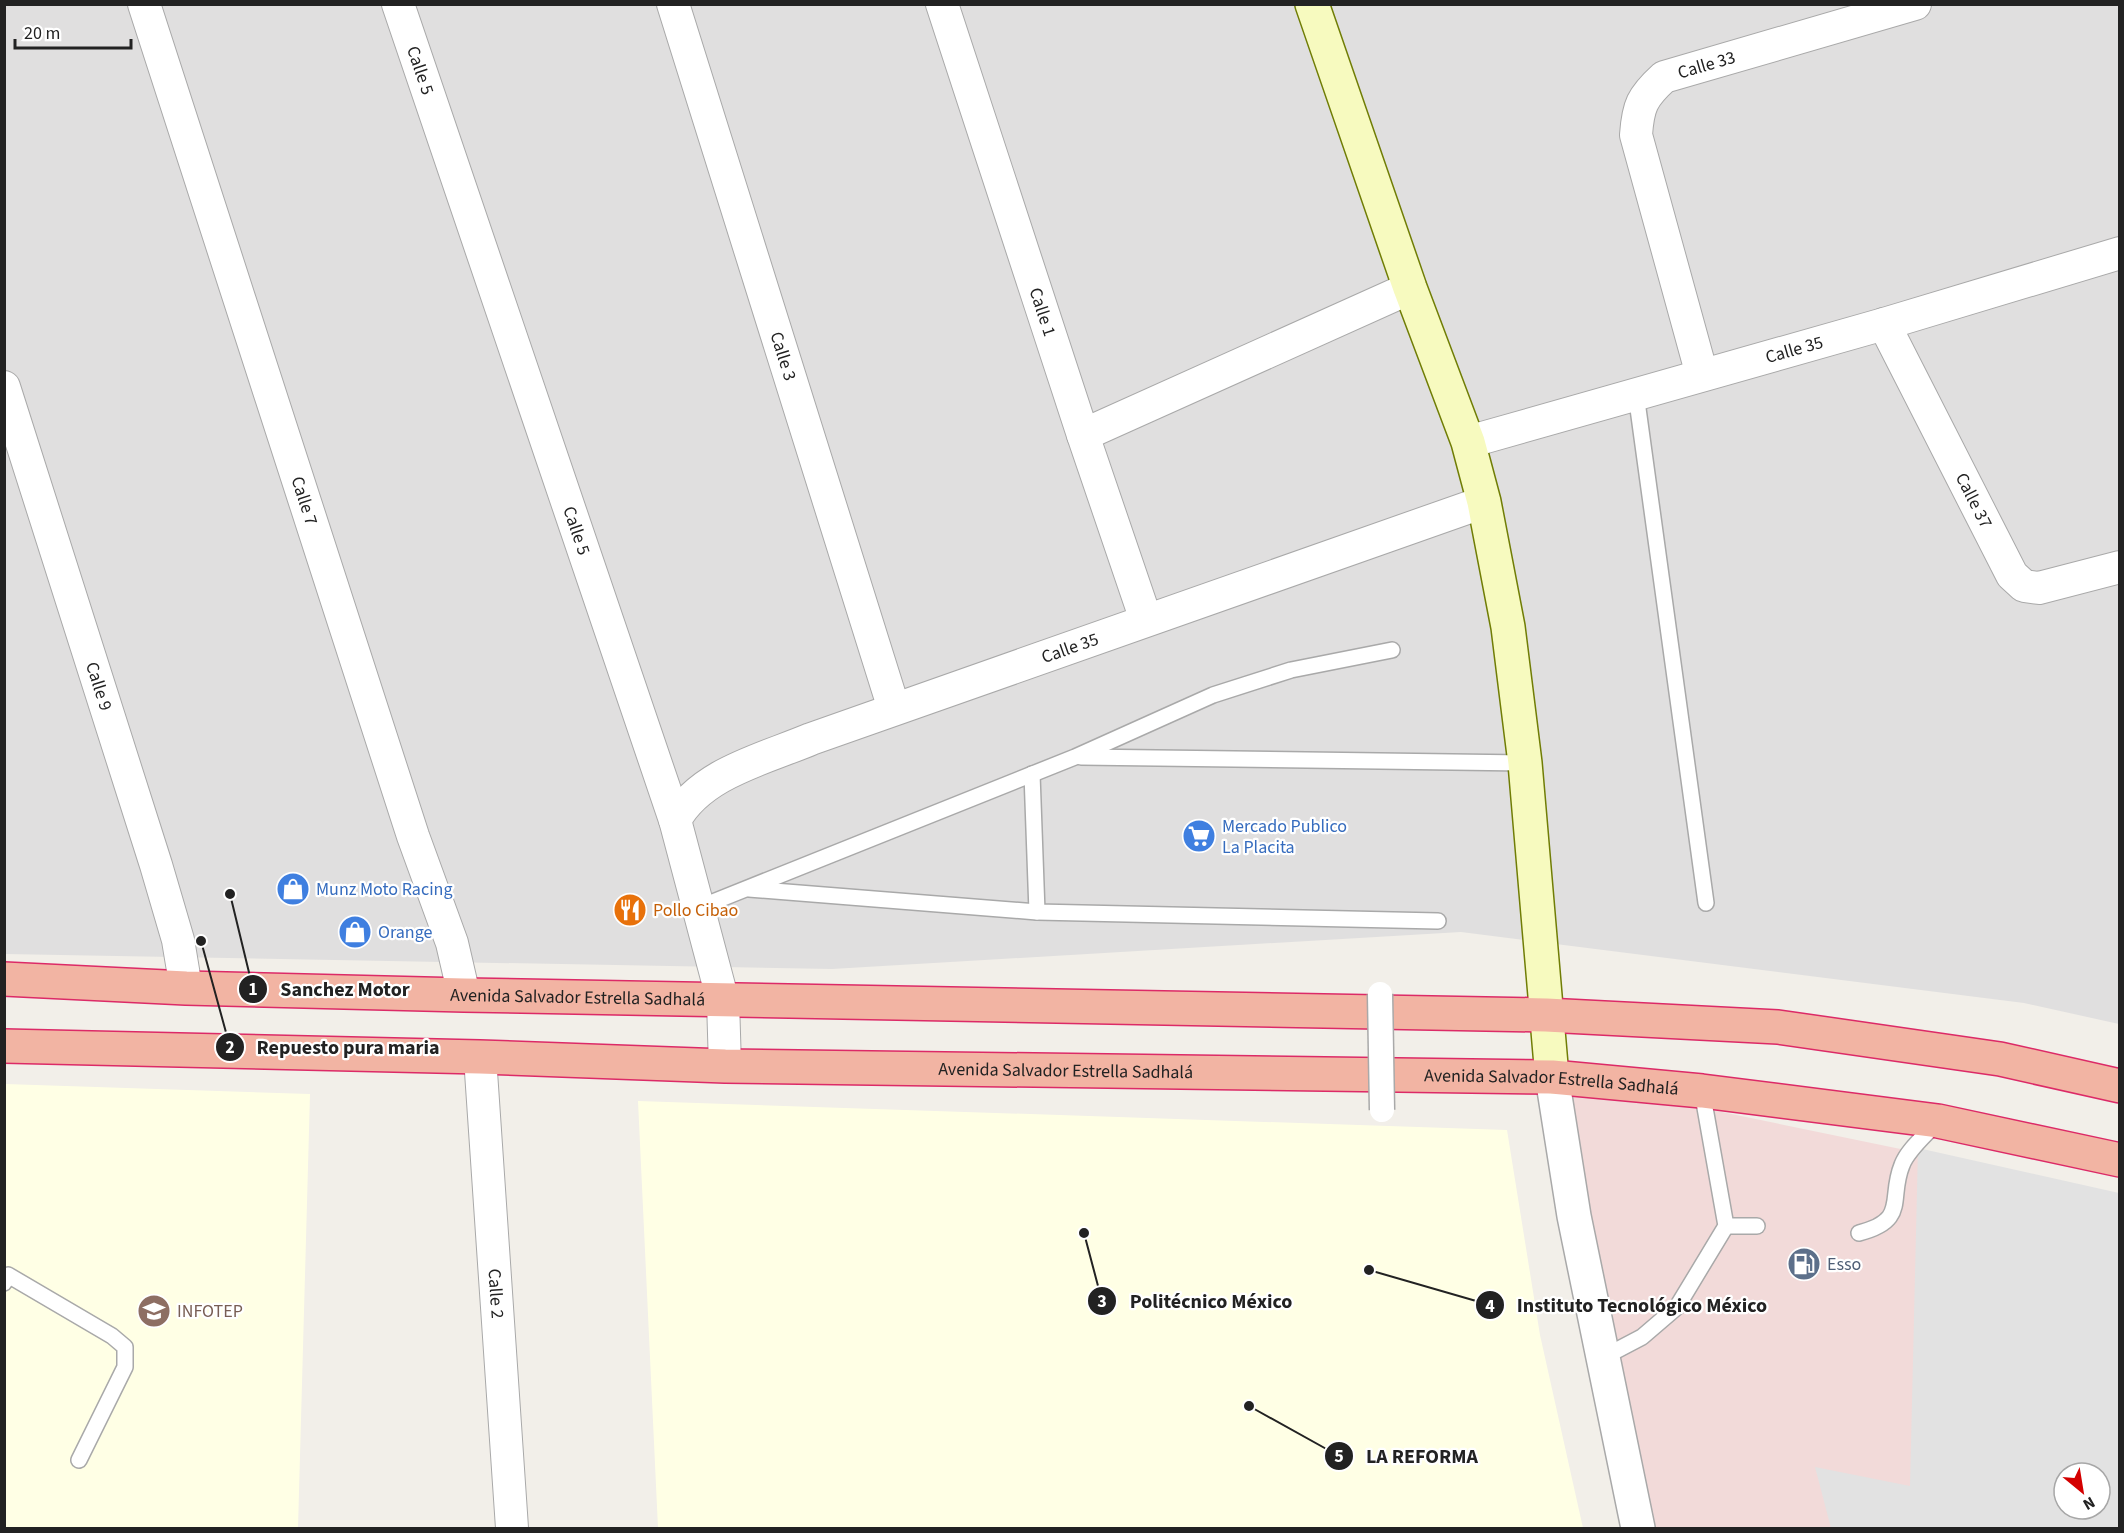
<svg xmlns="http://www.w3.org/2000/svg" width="2124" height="1533" font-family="'Source Sans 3',sans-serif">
<rect width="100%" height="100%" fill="#f2efe9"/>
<polygon fill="#e0dfdf" points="5,5 2119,5 2119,1024 2024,1003 1461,932 832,969 5,954"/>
<path fill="#f2dad9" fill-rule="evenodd" d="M1552 1077 2119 1194V1528H1643ZM2064 1473H2100V1509H2064Z"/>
<g fill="#ffffe5">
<polygon points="5,1084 310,1094 298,1528 5,1528"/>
<polygon points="638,1101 1507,1130 1540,1335 1583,1528 658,1528"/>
</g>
<path fill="#e2e2e2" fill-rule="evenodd" d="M1918 1148 2119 1193V1528H1831L1815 1467 1910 1486ZM2064 1473H2100V1509H2064Z"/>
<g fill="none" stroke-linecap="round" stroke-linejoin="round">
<g stroke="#a9a9a9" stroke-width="18">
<g id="service">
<polyline points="1636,394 1706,903"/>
<polyline points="1081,757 1525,763"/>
<polyline points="1032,774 1037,912"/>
<polyline points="749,889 1037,912 1438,921"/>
<polyline points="698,908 1075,757 1213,695 1291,670 1392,650"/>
<polyline points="1726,1226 1757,1226"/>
<path d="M1859 1233C1909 1220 1888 1199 1902 1165 1908 1149 1927 1134 1938 1121"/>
<polyline points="4,1283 8,1275 112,1336 125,1347 125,1367 79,1460"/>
<polyline points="1602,1358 1642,1337 1677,1307 1726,1226 1702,1091"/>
</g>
</g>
<g stroke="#a9a9a9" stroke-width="34">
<g id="minor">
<path id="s1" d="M144 4 413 836 452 943 464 995"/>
<path id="s2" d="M398 4 675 820 723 1001 725 1066"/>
<path id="s3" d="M673 4 894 709"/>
<path id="s4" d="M942 4 1083 435 1146 620"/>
<path id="s5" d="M1884 324 2012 575 2024 586 2039 588 2120 567"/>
<path id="s6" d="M1702 375 1636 135C1638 106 1642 97 1664 77L1915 4"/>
<path id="s7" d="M4 387 156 865 178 940 186 988"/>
<polyline points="1083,435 1410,288"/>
<path id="s8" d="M1468 442 1884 324 2120 253"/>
<path id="s9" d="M675 820C701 773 764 759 811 739L1484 502"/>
<path id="s10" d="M480 1057 512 1528"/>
</g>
</g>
<g stroke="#a9a9a9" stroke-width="36">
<polyline id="tertiary" points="1552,1077 1574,1216 1638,1528"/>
</g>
<g stroke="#707d05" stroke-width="36">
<polyline id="secondary" points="1312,4 1410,288 1468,442 1484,502 1508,627 1525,763 1552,1077"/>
</g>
<g stroke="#dc2a67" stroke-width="36">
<g id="trunk">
<path id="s11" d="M4 979 186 988 464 995 1546 1015 1778 1027 2000 1059 2120 1086"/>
<path id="s12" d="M4 1046 480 1057 725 1066 1552 1077 1702 1091 1938 1121 2120 1160"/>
</g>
</g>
<use href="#service" stroke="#fff" stroke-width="15"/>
<use href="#minor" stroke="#fff" stroke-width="32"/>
<use href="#tertiary" stroke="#fff" stroke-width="33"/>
<use href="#secondary" stroke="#f7fabf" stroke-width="33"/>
<use href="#trunk" stroke="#f2b4a3" stroke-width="33"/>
<g stroke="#a9a9a9" stroke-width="27" stroke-linecap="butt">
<polyline id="pedestrian-bridge" points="1380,994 1382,1110"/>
</g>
<use href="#pedestrian-bridge" stroke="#fff" stroke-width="24"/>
</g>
<defs>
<g id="supermarket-disc" transform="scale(1.725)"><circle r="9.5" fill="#3f7fe0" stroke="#fff"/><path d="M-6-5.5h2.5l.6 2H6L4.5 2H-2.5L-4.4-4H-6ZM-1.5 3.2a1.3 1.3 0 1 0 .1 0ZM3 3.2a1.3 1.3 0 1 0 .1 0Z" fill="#fff"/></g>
<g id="shop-disc" transform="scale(1.725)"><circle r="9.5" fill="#3f7fe0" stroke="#fff"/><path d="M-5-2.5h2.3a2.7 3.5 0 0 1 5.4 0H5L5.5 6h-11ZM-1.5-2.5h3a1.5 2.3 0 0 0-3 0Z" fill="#fff"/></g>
<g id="restaurant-disc" transform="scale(1.725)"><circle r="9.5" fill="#e8710a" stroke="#fff"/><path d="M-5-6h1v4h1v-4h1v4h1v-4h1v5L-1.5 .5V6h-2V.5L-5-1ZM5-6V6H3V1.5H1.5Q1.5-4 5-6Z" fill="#fff"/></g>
<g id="fuel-disc" transform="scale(1.725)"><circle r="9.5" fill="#5c6f8a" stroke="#fff"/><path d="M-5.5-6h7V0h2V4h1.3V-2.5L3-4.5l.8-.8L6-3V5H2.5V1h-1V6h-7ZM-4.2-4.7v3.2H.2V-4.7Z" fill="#fff"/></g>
<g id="university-disc" transform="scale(1.725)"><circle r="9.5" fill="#8d6e63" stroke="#fff"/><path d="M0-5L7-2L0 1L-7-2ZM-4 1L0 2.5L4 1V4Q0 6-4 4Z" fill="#fff"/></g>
</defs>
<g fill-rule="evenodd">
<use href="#supermarket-disc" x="1199" y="836"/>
<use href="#shop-disc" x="293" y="889"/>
<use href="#restaurant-disc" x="630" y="910"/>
<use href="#shop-disc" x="355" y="932"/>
<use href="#fuel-disc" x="1804" y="1264"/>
<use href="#university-disc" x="154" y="1311"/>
</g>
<g text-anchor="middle" stroke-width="4.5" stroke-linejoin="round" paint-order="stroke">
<g font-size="18" fill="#222" stroke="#fff">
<text dy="6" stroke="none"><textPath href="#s6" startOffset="360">Calle 33</textPath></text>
<text dy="6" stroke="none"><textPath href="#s2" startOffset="70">Calle 5</textPath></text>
<text dy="6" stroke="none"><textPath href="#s4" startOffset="324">Calle 1</textPath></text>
<text dy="6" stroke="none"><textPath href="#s8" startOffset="339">Calle 35</textPath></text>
<text dy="6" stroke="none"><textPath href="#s3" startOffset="369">Calle 3</textPath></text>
<text dy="6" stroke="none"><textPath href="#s1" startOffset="522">Calle 7</textPath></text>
<text dy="6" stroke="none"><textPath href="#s5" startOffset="198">Calle 37</textPath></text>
<text dy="6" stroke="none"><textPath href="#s2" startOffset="556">Calle 5</textPath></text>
<text dy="6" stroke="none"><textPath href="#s9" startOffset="436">Calle 35</textPath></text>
<text dy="6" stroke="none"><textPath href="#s7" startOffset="314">Calle 9</textPath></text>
<text dy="6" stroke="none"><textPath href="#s11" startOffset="574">Avenida Salvador Estrella Sadhalá</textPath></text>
<text dy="6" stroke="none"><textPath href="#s12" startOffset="1062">Avenida Salvador Estrella Sadhalá</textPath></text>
<text dy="6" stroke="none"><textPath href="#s12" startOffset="1548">Avenida Salvador Estrella Sadhalá</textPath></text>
<text dy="6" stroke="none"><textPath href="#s10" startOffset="237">Calle 2</textPath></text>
</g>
<g font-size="18" fill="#366cbe" stroke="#fff" text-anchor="start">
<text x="1222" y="832">Mercado Publico<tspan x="1222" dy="21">La Placita</tspan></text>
<text x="316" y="895">Munz Moto Racing</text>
<text x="378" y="938">Orange</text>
</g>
<g font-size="18" fill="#c56008" stroke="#fff" text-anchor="start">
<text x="653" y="916">Pollo Cibao</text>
</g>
<g font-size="18" fill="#4e5e75" stroke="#fff" text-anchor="start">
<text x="1827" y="1270">Esso</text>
</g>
<g font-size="18" fill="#785e54" stroke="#fff" text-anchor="start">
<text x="177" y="1317">INFOTEP</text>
</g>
</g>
<path fill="none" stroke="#222" stroke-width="2" d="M230 894L253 989M201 941L230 1047M1084 1233L1102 1301M1369 1270L1490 1305M1249 1406L1339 1456"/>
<g fill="#222" stroke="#fff" stroke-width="2">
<circle cx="230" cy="894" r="6"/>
<circle cx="201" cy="941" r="6"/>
<circle cx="1084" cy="1233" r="6"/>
<circle cx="1369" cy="1270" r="6"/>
<circle cx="1249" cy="1406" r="6"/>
<circle cx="253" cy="989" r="15"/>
<circle cx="230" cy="1047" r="15"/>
<circle cx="1102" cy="1301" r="15"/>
<circle cx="1490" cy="1305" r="15"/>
<circle cx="1339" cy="1456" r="15"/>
</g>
<g font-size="18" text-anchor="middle" font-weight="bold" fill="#fff">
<text x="253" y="995">1</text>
<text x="230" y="1053">2</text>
<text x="1102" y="1307">3</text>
<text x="1490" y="1312">4</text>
<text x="1339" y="1462">5</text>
</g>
<g font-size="20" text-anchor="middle" font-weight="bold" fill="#222" stroke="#fff" stroke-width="4.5" stroke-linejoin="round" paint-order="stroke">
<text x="345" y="996">Sanchez Motor</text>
<text x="348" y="1054">Repuesto pura maria</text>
<text x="1211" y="1308">Politécnico México</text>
<text x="1642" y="1312">Instituto Tecnológico México</text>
<text x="1422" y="1463">LA REFORMA</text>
</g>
<rect width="2124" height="1533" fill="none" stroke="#222222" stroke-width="12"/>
<g transform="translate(2082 1491) rotate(150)"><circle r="28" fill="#ffffff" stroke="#a7a7a7" stroke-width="1.5"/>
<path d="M0-4.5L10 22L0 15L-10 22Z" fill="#d40000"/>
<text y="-9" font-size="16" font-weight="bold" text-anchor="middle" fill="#222222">N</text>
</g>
<path d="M15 39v9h116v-9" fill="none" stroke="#222222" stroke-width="3"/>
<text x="24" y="39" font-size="18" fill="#222222" stroke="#ffffff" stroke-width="4.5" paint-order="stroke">20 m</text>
</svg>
